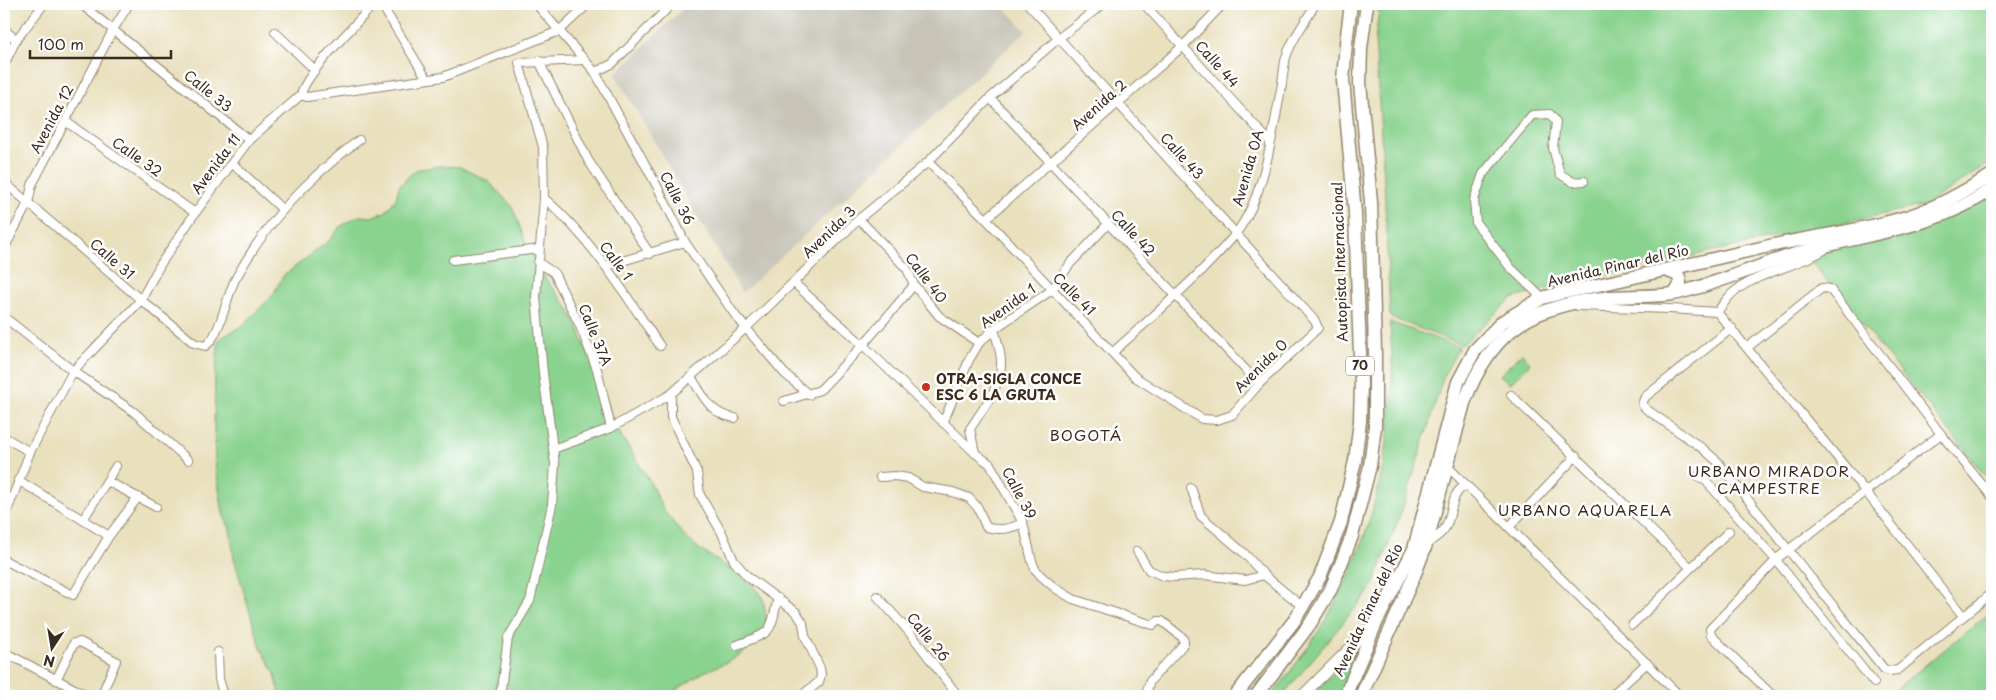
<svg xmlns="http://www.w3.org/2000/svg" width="1996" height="700" font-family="'Playpen Sans',sans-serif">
<rect width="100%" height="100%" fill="#fff"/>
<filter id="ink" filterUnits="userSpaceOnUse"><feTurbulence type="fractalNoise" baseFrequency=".02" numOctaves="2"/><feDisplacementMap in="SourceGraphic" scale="10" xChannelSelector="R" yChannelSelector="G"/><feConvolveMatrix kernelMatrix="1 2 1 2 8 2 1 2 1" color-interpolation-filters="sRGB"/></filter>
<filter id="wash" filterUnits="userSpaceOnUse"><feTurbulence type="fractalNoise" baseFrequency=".0096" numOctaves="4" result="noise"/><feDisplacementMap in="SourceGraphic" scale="20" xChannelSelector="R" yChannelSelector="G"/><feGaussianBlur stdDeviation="1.12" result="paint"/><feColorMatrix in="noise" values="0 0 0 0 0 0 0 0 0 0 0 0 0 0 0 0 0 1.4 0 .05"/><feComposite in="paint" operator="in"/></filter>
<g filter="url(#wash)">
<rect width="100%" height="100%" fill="#e9e0bd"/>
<polygon fill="#c8c4b8" points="688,4 1001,4 1026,31 742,293 615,74"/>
<g fill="#8ad38f" stroke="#627e56">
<polygon points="1380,4 1992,4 1992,162 1925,205 1568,283 1511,299 1462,345 1390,317 1384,181 1375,39"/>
<polygon points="439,166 460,167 488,181 512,206 526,243 547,281 567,306 577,325 614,424 649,480 664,511 686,538 702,551 746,579 763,597 767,625 754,645 732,660 704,672 667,696 280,696 275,674 261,648 247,603 234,558 230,529 223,514 215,463 214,428 215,374 219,339 242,326 273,295 283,276 330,240 341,226 359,216 371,217 385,212 396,199 399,186 415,170"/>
<polygon points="1992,191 1992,484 1810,260 1837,246"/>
<path d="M1390 322 1459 347 1444 375 1405 502 1372 588 1282 696H1272C1292 669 1313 642 1330 612 1369 544 1389 464 1392 386 1393 365 1391 343 1390 322Z"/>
<polygon points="1522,353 1530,363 1510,384 1500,375"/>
<polygon points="1992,611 1992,695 1893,696 1891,693"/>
<polygon points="1364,643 1339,696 1311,696"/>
</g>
</g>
<g filter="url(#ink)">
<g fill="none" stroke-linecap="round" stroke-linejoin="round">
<g stroke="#92856e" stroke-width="10">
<g id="minor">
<polyline points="81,4 249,140"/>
<polyline points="381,4 427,79"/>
<polyline points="536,4 595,72 658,188 685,242 735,315 784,373 809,395"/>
<polyline points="1144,4 1270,142"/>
<polyline points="4,29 16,40"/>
<polyline points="275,32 315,70"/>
<polyline points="539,61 588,160 650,254"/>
<polyline points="4,65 16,40 44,4"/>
<polyline points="595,72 612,64 672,4"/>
<path d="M301 95C304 75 358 22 374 4"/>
<polyline points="990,98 1259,384"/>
<polyline points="65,121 195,213"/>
<polyline points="928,162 986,219 1135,377 1202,419 1217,420 1232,415 1259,384 1318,328 1315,321 1028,4"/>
<polyline points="233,164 282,209"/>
<path d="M4 182 141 300 194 343 205 346C220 338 227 293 236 278 268 220 306 180 359 140"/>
<path d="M544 198C592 239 625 294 660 346"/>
<polyline points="859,219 907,269 914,285 939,316 979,343"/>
<polyline points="986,219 1183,46 1223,4"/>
<polyline points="4,249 28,203 32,185 113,30 129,4"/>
<polyline points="453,260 539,249"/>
<polyline points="538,262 554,273 580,326 597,369 611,428"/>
<polyline points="606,266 685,242"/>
<polyline points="794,283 863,345 975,453 990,464 1023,523 1032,561 1035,569 1041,576 1055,588 1073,599 1153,625 1158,621 1162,621 1183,638 1184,642 1182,646 1150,681 1147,691 1149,696"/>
<polyline points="1542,298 1510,267 1476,223 1474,200 1483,174 1532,115 1550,114 1556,122 1553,148 1560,174 1573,182 1584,181"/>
<polyline points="1578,306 1670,309 1717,312 1866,492 1963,616"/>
<path d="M1717 312C1723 305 1728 296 1735 291 1762 271 1796 267 1824 250"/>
<polyline points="4,317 73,371 134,412 188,460"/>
<polyline points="1732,328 1645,397 1642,404 1646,409 1702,448 1717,461 1884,669 1889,671 1898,670 1992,593"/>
<polyline points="1748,347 1822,288 1830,289 1941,434 1992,497"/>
<path d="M1113 352C1146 323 1179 294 1210 262 1223 248 1237 235 1246 218 1265 185 1273 132 1280 94 1283 82 1283 69 1286 57 1292 38 1306 22 1315 4"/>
<path d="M691 377C704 396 709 414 735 418"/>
<polyline points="671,394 671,417 697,472 700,495 722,533 734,561 748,577 796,612 803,623 805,636 820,668 821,675 819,682 801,696"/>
<polyline points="1511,395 1690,567"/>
<polyline points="784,401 820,390 863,345 914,285"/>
<polyline points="943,423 969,360 979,343 994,329 1052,290 1070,264 1108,224"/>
<polyline points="4,437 30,452"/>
<polyline points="553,449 611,428 671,394 746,328 859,219 928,162 990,98 1059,38 1103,4"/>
<path d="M975 453 970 429C982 410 1003 384 1001 360 1000 350 997 339 994 329"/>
<polyline points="1447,466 1680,696"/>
<polyline points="1698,476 1706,481 1776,560 1874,683"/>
<path d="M880 477 895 476 908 478 923 487 953 492 969 498 978 508 986 527C1000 531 1009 529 1023 523"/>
<polyline points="18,480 109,536"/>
<polyline points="107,481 156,507"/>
<polyline points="1191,488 1201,516 1244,553 1264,575 1303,607"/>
<polyline points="4,519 30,452 73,371 141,300 160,265 195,213 249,140 301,95 307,97 443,77 559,31 588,4"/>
<polyline points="83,520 116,466"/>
<polyline points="1509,527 1576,456"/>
<path d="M1427 544C1433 539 1441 535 1445 528 1454 513 1449 492 1467 485"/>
<polyline points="1137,551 1149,570 1163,576 1175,577 1204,575 1245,580 1264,575"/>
<polyline points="4,560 73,595 109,536 138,497"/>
<polyline points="877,596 911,634 958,696"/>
<polyline points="1632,625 1729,531"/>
<path d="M737 645C774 631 769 635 778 598"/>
<polyline points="4,652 88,696"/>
<polyline points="218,652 219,679 224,696"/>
<polyline points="56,680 74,643 80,642 116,661 101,696"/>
<polyline points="500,696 508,638 530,601 552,505 555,464 543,373 536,297 544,198 543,147 519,63 584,60"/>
<polyline points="1611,696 1647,663"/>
<polyline points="1773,696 1711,635 1710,629 1779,557 1941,434"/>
</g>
</g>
<g stroke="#92856e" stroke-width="12">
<polyline id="tertiary" points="1302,696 1373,625"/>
</g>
<g stroke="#92856e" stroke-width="15">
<g id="primary">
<path d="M1668 271 1678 275C1682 283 1680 290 1672 294"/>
<polyline points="1235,696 1294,621 1320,577 1341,522 1355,461 1360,421 1361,384 1355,213 1343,80 1346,43 1351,4"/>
<polyline points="1256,696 1310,624 1331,589 1352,536 1370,466 1375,426 1375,352 1371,202 1360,83 1361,48 1367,4"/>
<path d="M1345 696 1377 621 1414 549 1458 382 1475 350 1502 322 1542 298 1557 294C1627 279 1696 263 1765 247 1809 237 1853 232 1896 220 1931 211 1962 193 1992 175"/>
<path d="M1361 696 1414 576 1426 545 1464 403C1492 327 1535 304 1613 297 1633 295 1654 297 1673 294 1717 285 1757 265 1799 253 1865 233 1935 229 1992 189"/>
</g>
</g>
<use href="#minor" stroke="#fff" stroke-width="8"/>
<use href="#tertiary" stroke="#fff" stroke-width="10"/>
<use href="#primary" stroke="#fff" stroke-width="12"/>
</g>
</g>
<circle fill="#c8321e" stroke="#fff" stroke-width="2" cx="926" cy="387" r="5"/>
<g text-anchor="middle" stroke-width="5" stroke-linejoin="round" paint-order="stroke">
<rect fill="#fff" stroke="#766a62" stroke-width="1" x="1346" y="356.5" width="28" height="19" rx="4"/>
<g font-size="12" font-weight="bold" fill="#3b2a1e">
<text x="1360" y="370">70</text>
</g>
<g font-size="14" fill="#3b2a1e" stroke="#fff">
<text transform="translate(1217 64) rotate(48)" y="5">Calle 44</text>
<text transform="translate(208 91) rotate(39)" y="5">Calle 33</text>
<text transform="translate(1099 105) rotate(-42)" y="5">Avenida 2</text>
<text transform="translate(52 119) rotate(-62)" y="5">Avenida 12</text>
<text transform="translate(1182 156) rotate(48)" y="5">Calle 43</text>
<text transform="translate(137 157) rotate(35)" y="5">Calle 32</text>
<text transform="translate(216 164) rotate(-53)" y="5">Avenida 11</text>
<text transform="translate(1248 168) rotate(-74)" y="5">Avenida 0A</text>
<text transform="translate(677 198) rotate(63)" y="5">Calle 36</text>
<text transform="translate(829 232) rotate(-44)" y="5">Avenida 3</text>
<text transform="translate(1133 233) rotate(47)" y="5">Calle 42</text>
<text transform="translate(112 259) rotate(41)" y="5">Calle 31</text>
<text transform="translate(616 261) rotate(53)" y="5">Calle 1</text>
<text transform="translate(1340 262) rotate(-92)" y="5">Autopista Internacional</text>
<text transform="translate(1618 266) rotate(-13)" y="5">Avenida Pinar del Río</text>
<text transform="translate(926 278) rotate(53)" y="5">Calle 40</text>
<text transform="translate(1074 294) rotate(45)" y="5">Calle 41</text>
<text transform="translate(1008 306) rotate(-36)" y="5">Avenida 1</text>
<text transform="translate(595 335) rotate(68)" y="5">Calle 37A</text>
<text transform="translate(1261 366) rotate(-45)" y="5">Avenida 0</text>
<text transform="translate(1019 493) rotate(62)" y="5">Calle 39</text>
<text transform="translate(1368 610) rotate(-65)" y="5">Avenida Pinar del Río</text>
<text transform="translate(928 637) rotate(51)" y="5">Calle 26</text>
</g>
<g font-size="14" font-weight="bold" fill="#3b2a1e" stroke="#fff" text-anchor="start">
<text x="936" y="384">OTRA-SIGLA CONCE<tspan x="936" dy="16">ESC 6 LA GRUTA</tspan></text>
</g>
<g font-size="15" letter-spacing="1" fill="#3b2a1e" stroke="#fff">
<text x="1086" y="441">BOGOTÁ</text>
<text x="1769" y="477">URBANO MIRADOR<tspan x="1769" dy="17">CAMPESTRE</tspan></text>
<text x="1585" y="516">URBANO AQUARELA</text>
</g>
</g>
<rect width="1996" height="700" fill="none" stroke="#fff" stroke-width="20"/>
<g transform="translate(52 648) rotate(192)" stroke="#ffffff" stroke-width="4" paint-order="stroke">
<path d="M0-4L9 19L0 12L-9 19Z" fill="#3b2a1e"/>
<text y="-8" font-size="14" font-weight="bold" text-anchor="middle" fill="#3b2a1e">N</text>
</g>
<path d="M30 50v8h141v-8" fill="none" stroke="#3b2a1e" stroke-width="2.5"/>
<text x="38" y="50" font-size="15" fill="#3b2a1e" stroke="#ffffff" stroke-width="4" paint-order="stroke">100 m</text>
</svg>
